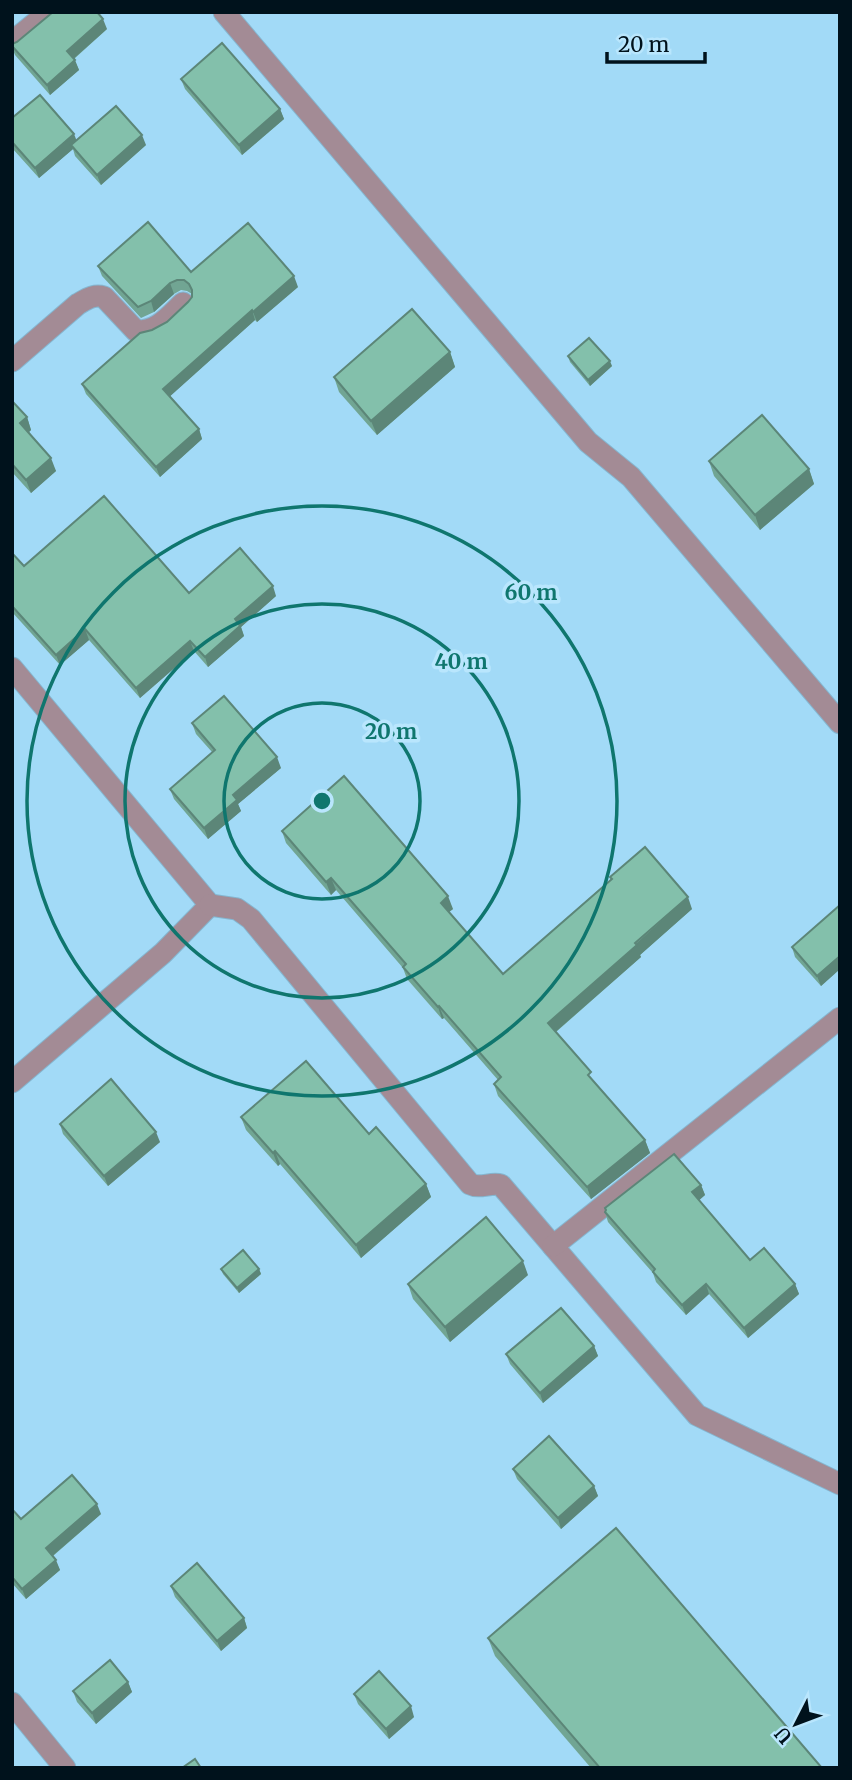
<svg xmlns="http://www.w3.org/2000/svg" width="852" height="1780" font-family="Merriweather,serif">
<rect width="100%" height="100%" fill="#a2daf7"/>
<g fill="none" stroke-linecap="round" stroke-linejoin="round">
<g stroke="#85b6d0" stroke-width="23">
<g id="street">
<polyline points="224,12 588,442 631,477 840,723"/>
<polyline points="12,42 49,12"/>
<path d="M12 361 78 304C87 299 94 294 104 297L136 331C157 332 169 316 183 303"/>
<polyline points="12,668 210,905 163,953 12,1082"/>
<path d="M210 905 237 909 251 919 470 1184C480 1189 491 1182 501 1185L697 1415 840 1484"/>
<polyline points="553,1246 840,1018"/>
<polyline points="12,1703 65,1768"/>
</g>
</g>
<use href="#street" stroke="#a38b95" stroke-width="21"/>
</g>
<g fill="#71a593">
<polygon points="107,29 74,59 79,70 50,95 15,55 12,47 12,44"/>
<polygon points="181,79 280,109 284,119 242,155 185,89"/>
<polygon points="12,118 77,140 146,145 101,185 75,156 73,149 39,178 12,148"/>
<polygon points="98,266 191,272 298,287 257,322 255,320 170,396 199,429 202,439 160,477 86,394 82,384 152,330 167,322 188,302 192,297 192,294 187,291 181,290 174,294 154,312 141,318 102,276"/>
<polygon points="450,352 455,367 377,435 339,392 334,377"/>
<polygon points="568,356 612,366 590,386 570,362"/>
<polygon points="12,401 27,417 31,430 29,432 56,471 31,493 12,472"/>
<polygon points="709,461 809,469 814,484 760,530 714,476"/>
<polygon points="12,553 24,566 189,593 276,596 241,627 244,636 208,667 194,651 140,698 89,640 60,665 12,612"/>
<polygon points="192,723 281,768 238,804 241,811 208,839 174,799 170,789 212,752 196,734"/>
<polygon points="282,831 453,909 449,912 503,974 611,879 610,877 692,909 640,955 641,957 556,1032 594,1083 645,1140 650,1153 591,1199 498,1096 494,1084 498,1080 444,1018 442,1019 407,979 403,968 336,890 331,895 286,843"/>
<polygon points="840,905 840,969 821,986 795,957 792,947"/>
<polygon points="241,1117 369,1134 426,1184 431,1197 361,1258 280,1164 278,1166 246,1130"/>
<polygon points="60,1124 160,1142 108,1186 63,1134"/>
<polygon points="701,1185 705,1195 699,1200 750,1260 795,1284 799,1294 748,1338 709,1294 686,1315 656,1282 653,1273 608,1222 605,1212 606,1211 605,1208"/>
<polygon points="221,1269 259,1269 261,1274 239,1293 223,1274"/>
<polygon points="528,1275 450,1342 413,1299 408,1284"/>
<polygon points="594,1346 598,1356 543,1403 510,1364 506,1354"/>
<polygon points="513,1469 594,1486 598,1496 561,1529 517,1479"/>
<polygon points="12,1509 21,1519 101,1514 53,1556 60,1570 26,1599 12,1583"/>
<polygon points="171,1586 244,1618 247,1628 221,1651 175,1597"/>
<polygon points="488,1638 822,1768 591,1768 495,1656"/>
<polygon points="128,1682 132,1692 96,1724 77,1702 73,1691"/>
<polygon points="354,1694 414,1717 389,1739 358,1704"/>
</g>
<g fill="#5c8678">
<polygon points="103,19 107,29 71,61 67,51"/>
<polygon points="75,60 79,70 50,95 47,85"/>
<polygon points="280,109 284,119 242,155 239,145"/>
<polygon points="74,134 78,144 71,145 73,149 39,178 35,168"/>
<polygon points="142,135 146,145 101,185 97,175"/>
<polygon points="294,276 298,287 257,322 253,312"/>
<polygon points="170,283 174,294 154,312 151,301"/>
<polygon points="252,310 255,320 167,399 163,389"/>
<polygon points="450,352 455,367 377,435 371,421"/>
<polygon points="610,361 612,366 590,386 588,380"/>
<polygon points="27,417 31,430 25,436 20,423"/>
<polygon points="199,429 202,439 160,477 156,467"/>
<polygon points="51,458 56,471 31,493 26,480"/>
<polygon points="809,469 814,484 760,530 755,515"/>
<polygon points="273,586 276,596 241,627 244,636 208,667 205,657 235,619"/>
<polygon points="85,629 89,640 60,665 56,655"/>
<polygon points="190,641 194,651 140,698 136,688"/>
<polygon points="277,757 281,768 238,804 241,811 208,839 204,828 233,795"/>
<polygon points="331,878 336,890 331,895 326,882"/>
<polygon points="448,896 453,909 445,915 441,903"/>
<polygon points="688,897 692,909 640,955 641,957 552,1035 548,1023"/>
<polygon points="840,956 840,969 821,986 817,976"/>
<polygon points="439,1006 444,1018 442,1019 438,1007"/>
<polygon points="156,1132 160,1142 108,1186 104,1176"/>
<polygon points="645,1140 650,1153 591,1199 587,1187"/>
<polygon points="275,1151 280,1164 278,1166 273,1153"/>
<polygon points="426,1184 431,1197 361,1258 356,1245"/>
<polygon points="701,1185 705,1195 696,1203 692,1192"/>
<polygon points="523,1261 528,1275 450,1342 445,1327"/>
<polygon points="259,1269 261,1274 239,1293 237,1288"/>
<polygon points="706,1284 709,1294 686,1315 682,1305"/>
<polygon points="795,1284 799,1294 748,1338 744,1328"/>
<polygon points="594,1346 598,1356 543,1403 540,1393"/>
<polygon points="594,1486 598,1496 561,1529 558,1518"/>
<polygon points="97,1504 101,1514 50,1558 46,1548"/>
<polygon points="56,1560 60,1570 26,1599 22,1589"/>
<polygon points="244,1618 247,1628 221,1651 217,1641"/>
<polygon points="128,1682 132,1692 96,1724 92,1713"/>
<polygon points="411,1706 414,1717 389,1739 386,1729"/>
</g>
<g fill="#83c0ab" stroke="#5c8678" stroke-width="2">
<polygon points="53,12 97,12 103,19 67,51 75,60 47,85 12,46 12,44 17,42"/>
<polygon points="222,43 280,109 239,145 181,79"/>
<polygon points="40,95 74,134 35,168 12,142 12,118"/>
<polygon points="116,106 142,135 97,175 71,145"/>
<polygon points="148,222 191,272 248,223 294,276 253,312 252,310 163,389 199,429 156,467 82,384 140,333 152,330 167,322 188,302 192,297 192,290 189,284 184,280 177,280 170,283 151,301 138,307 98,266"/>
<polygon points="412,309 450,352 371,421 334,377"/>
<polygon points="589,338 610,361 588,380 568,356"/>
<polygon points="12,401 27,417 20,423 51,458 26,480 12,464"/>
<polygon points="762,415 809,469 755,515 709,461"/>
<polygon points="104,496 189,593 240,548 273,586 235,619 240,626 205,657 190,641 136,688 85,629 56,655 12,606 12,553 24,566"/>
<polygon points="224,696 277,757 233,795 237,800 204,828 170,789 215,750 192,723"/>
<polygon points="344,776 448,896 441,903 503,974 612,879 610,877 645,847 688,897 635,943 637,945 548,1023 591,1072 588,1075 645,1140 587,1187 494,1084 501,1077 439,1006 438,1007 403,967 406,964 331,878 326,882 282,831"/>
<polygon points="840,905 840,956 817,976 792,947"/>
<polygon points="306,1061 369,1134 376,1127 426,1184 356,1245 275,1151 273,1153 241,1117"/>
<polygon points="111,1079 156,1132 104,1176 60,1124"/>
<polygon points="674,1154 701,1185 692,1192 750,1260 764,1248 795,1284 744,1328 706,1284 682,1305 653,1272 655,1269 605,1212 606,1210 605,1208"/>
<polygon points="486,1217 523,1261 445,1327 408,1284"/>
<polygon points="243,1250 259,1269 237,1288 221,1269"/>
<polygon points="561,1308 594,1346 540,1393 506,1354"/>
<polygon points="549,1436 594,1486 558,1518 513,1469"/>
<polygon points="72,1475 97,1504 46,1548 56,1560 22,1589 12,1577 12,1509 21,1519"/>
<polygon points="616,1528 822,1768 600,1768 488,1638"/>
<polygon points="197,1563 244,1618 217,1641 171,1586"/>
<polygon points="110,1660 128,1682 92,1713 73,1691"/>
<polygon points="379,1671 411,1706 386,1729 354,1694"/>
<polygon points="195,1759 201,1768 182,1768"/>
</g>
<g fill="none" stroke="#0f766e" stroke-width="3.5">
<circle cx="322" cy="801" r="98"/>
<circle cx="322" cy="801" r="197"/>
<circle cx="322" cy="801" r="295"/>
</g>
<circle cx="322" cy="801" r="10" fill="#0f766e" stroke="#b9e6fd" stroke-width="3.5"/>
<g font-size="21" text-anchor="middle" font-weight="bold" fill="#0f766e" stroke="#b9e6fd" stroke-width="7" stroke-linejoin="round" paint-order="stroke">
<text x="531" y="600">60 m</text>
<text x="461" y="669">40 m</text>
<text x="391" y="739">20 m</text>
</g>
<rect width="852" height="1780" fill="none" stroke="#00121c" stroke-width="28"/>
<g transform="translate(796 1724) rotate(228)" stroke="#b9e6fd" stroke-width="5" paint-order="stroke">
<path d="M0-5L12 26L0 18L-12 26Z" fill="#00121c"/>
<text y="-10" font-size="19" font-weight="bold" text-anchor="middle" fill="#00121c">U</text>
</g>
<path d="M607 52v10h98v-10" fill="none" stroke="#00121c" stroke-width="3.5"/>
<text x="618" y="52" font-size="21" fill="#00121c" stroke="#b9e6fd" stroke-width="5" paint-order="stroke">20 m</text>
</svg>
